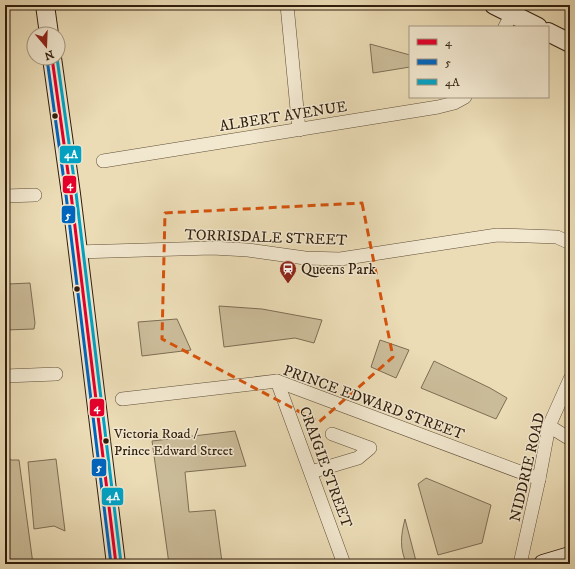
<svg xmlns="http://www.w3.org/2000/svg" width="575" height="569" font-family="'IM FELL DW Pica',serif">
<rect width="100%" height="100%" fill="#ebdcb6"/>
<filter id="stains"><feTurbulence type="fractalNoise" baseFrequency=".005" numOctaves="4"/><feColorMatrix values="0 0 0 0 .2 0 0 0 0 .09 0 0 0 0 .02 0 0 0 .5 -.17"/></filter>
<radialGradient id="worn" r=".72"><stop offset=".6" stop-color="#630" stop-opacity="0"/><stop offset="1" stop-color="#630" stop-opacity=".3"/></radialGradient>
<g fill="#cbbc99" stroke="#7e6d53">
<polygon points="370,44 410,55 410,67 373,73"/>
<polygon points="30,283 35,323 34,329 5,330 5,299 8,298 8,284"/>
<polygon points="219,306 262,309 322,320 314,343 295,338 224,347"/>
<polygon points="177,319 191,350 142,356 138,322"/>
<polygon points="380,340 409,350 396,378 371,367"/>
<polygon points="434,361 490,388 507,398 496,419 421,388"/>
<polygon points="235,431 246,466 185,472 189,512 215,510 222,562 231,563 256,561 277,562 278,564 169,564 152,441"/>
<polygon points="5,454 11,460 19,460 33,564 5,564"/>
<polygon points="56,459 65,531 54,526 34,529 28,462"/>
<polygon points="426,478 491,505 482,543 438,555 418,484"/>
<path d="M405 519 416 561 407 564C399 549 401 534 405 519Z"/>
</g>
<g fill="none" stroke-linecap="round" stroke-linejoin="round">
<g stroke="#5f4e37" stroke-width="14">
<g id="street">
<polyline points="287,5 299,130"/>
<polyline points="505,27 516,5"/>
<polyline points="103,161 438,107 454,103 465,97"/>
<polyline points="5,196 35,195"/>
<polyline points="77,252 212,248 248,250 305,258 340,259 497,235 557,237 570,243"/>
<polyline points="5,376 56,374"/>
<polyline points="277,381 344,564"/>
<polyline points="122,399 277,381 539,479"/>
<polyline points="549,426 570,439"/>
<polyline points="311,472 358,458 370,448 332,434"/>
<polyline points="520,564 539,479 549,426 570,379"/>
</g>
</g>
<g stroke="#301e0d" stroke-width="20">
<g id="secondary">
<polyline points="45,5 49,34"/>
<polyline points="494,5 538,27"/>
<polyline points="548,32 570,43"/>
<polyline points="52,58 71,194 116,564"/>
<polyline points="543,564 570,556"/>
</g>
</g>
<use href="#street" stroke="#f2e8d0" stroke-width="13"/>
<use href="#secondary" stroke="#f2e8d0" stroke-width="18"/>
<g stroke="#f2e8d0" stroke-width="6">
<polyline id="bus-1" points="52,58 71,194 116,564"/>
</g>
<g stroke="#f2e8d0" stroke-width="6">
<polyline id="bus-2" points="47,59 66,195 111,564"/>
</g>
<g stroke="#f2e8d0" stroke-width="6">
<polyline id="bus-3" points="57,58 76,193 121,563"/>
</g>
<use href="#bus-1" stroke="#e4002b" stroke-width="3"/>
<use href="#bus-2" stroke="#0065bd" stroke-width="3"/>
<use href="#bus-3" stroke="#02a2c4" stroke-width="3"/>
</g>
<path fill="none" stroke="#d6530c" stroke-width="3" stroke-dasharray="8 5" stroke-linejoin="round" d="M362 203 393 357 319 422 162 339 165 213Z"/>
<defs>
<g id="station-pin" transform="scale(0.9)"><path d="M0 17L-7.5 6A9.5 9.5 0 1 1 7.5 6Z" fill="#8f2418" stroke="#f2e8d0"/><path d="M-3-6H3Q5-6 5-4V2Q5 4 3 4L4.5 6H3L1.5 4h-3L-3 6H-4.5L-3 4Q-5 4-5 2V-4Q-5-6-3-6ZM-3.5-4v3h7v-3ZM-3.5 1v1.5H-2V1ZM2 1v1.5H3.5V1Z" fill="#fff"/></g>
</defs>
<g fill-rule="evenodd">
<use href="#station-pin" x="288" y="269"/>
</g>
<g fill="#301e0d" stroke="#f2e8d0" stroke-width="1.5">
<circle cx="55" cy="116" r="3.5"/>
<circle cx="77" cy="289" r="3.5"/>
<circle cx="106" cy="441" r="3.5"/>
</g>
<g text-anchor="middle" stroke-width="3" stroke-linejoin="round" paint-order="stroke">
<g font-size="14" fill="#301e0d" stroke="#f2e8d0" text-anchor="start">
<text x="114" y="438">Victoria Road /<tspan x="114" dy="17">Prince Edward Street</tspan></text>
</g>
<g font-size="15" fill="#301e0d" stroke="#f2e8d0">
<text transform="translate(283 116) rotate(-9)" y="5">ALBERT AVENUE</text>
<text transform="translate(266 237) rotate(2)" y="5">TORRISDALE STREET</text>
<text transform="translate(374 402) rotate(20)" y="5">PRINCE EDWARD STREET</text>
<text transform="translate(326 467) rotate(70)" y="5">CRAIGIE STREET</text>
<text transform="translate(527 467) rotate(-77)" y="5">NIDDRIE ROAD</text>
</g>
<g font-size="15" fill="#301e0d" stroke="#f2e8d0" text-anchor="start">
<text x="301" y="274">Queens Park</text>
</g>
</g>
<g stroke="#f2e8d0" stroke-width="1.5">
<rect x="59" y="145" width="23" height="19" rx="4" fill="#02a2c4"/>
<rect x="62" y="175" width="15" height="19" rx="4" fill="#e4002b"/>
<rect x="61" y="205" width="15" height="19" rx="4" fill="#0065bd"/>
<rect x="89" y="398" width="16" height="19" rx="4" fill="#e4002b"/>
<rect x="91" y="458" width="16" height="19" rx="4" fill="#0065bd"/>
<rect x="101" y="487" width="23" height="19" rx="4" fill="#02a2c4"/>
</g>
<g font-size="11" text-anchor="middle" font-weight="bold" fill="#fff">
<text x="71" y="158">4A</text>
<text x="70" y="188">4</text>
<text x="68" y="219">5</text>
<text x="97" y="411">4</text>
<text x="99" y="471">5</text>
<text x="113" y="500">4A</text>
</g>
<rect width="575" height="569" fill="none" stroke="#ebdcb6" stroke-width="20"/>
<rect x="6" y="6" width="563" height="557" fill="none" stroke="#301e0d" stroke-width="2"/>
<rect x="10" y="10" width="555" height="549" fill="none" stroke="#301e0d"/>
<rect x="409" y="26" width="140" height="72" fill="#f2e8d0" stroke="#a49782"/>
<rect x="417" y="39" width="20" height="6" fill="#e4002b" stroke="#a49782"/>
<text x="445" y="46" font-size="12" fill="#301e0d">4</text>
<rect x="417" y="59" width="20" height="6" fill="#0065bd" stroke="#a49782"/>
<text x="445" y="66" font-size="12" fill="#301e0d">5</text>
<rect x="417" y="79" width="20" height="6" fill="#02a2c4" stroke="#a49782"/>
<text x="445" y="86" font-size="12" fill="#301e0d">4A</text>
<g transform="translate(46 46) rotate(161)"><circle r="19" fill="#f2e8d0" stroke="#a49782"/>
<path d="M0-3L7 15L0 10L-7 15Z" fill="#8f2418"/>
<text y="-6" font-size="11" font-weight="bold" text-anchor="middle" fill="#301e0d">N</text>
</g>
<rect width="100%" height="100%" filter="url(#stains)"/>
<rect width="100%" height="100%" fill="url(#worn)"/>
</svg>
